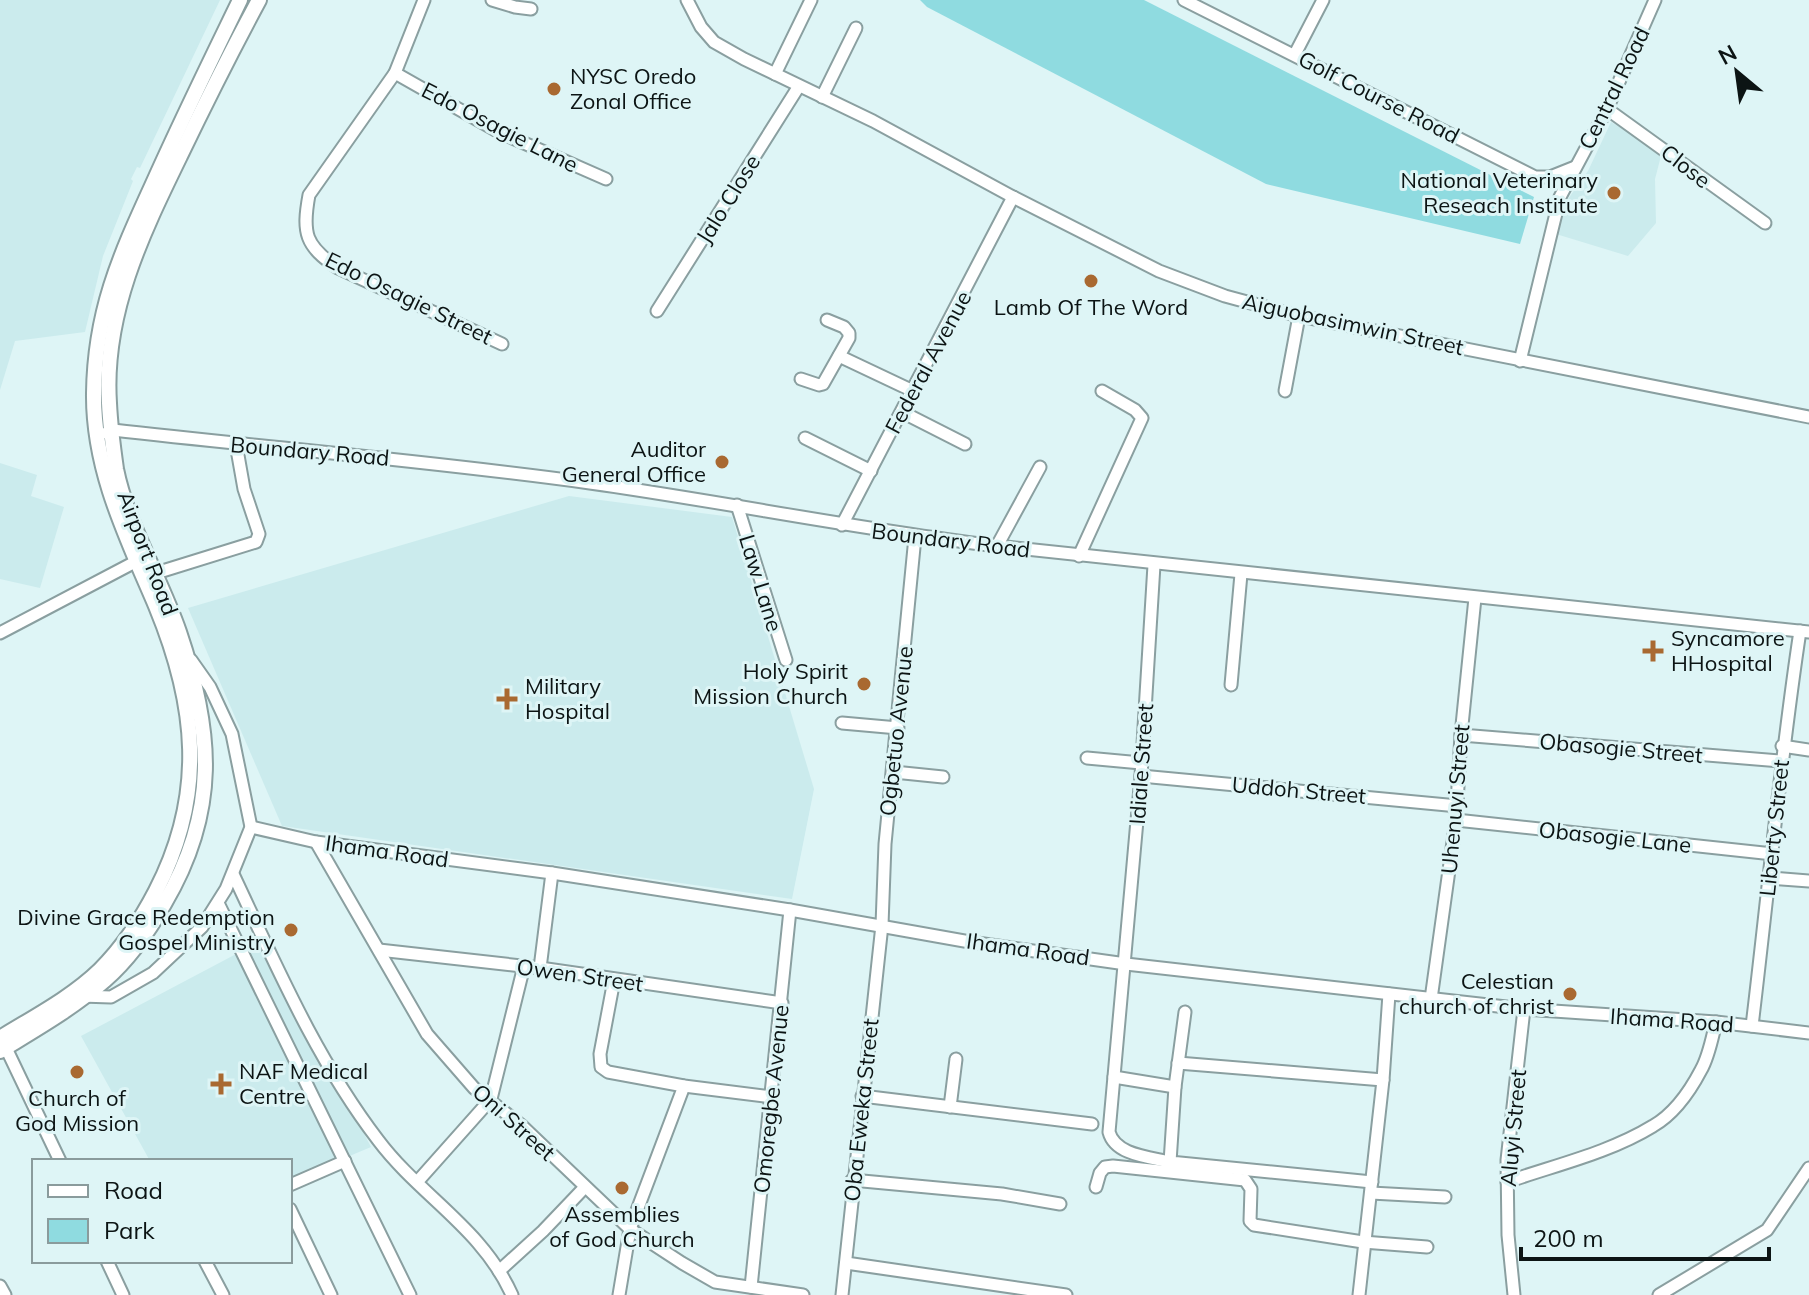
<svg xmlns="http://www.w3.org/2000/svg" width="1809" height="1295" font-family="Mulish,sans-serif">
<rect width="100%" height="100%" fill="#def5f6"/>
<g fill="#cbebed">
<polygon points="0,0 220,0 140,168 137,167 131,179 133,181 103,256 85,332 15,341 0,390"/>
<polygon points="1611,122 1656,148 1661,156 1655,179 1656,223 1628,256 1556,234 1568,199 1588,171"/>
<polygon points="0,463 37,475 31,496 64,507 40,588 0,579"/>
<polygon points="569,496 732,517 814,789 792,899 282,826 188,608"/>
<polygon points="259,942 318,1059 351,1109 371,1147 290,1181 290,1161 150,1161 81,1036"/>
</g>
<polygon fill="#8fdbe0" points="920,0 1144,0 1534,197 1520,244 1266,184 927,7"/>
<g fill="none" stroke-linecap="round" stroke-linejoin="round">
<g stroke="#8a9fa0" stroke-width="15">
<g id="minor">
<path d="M424 0 395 73 309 195C302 233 305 246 338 268L502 344"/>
<polyline points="492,0 515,7 531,9"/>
<polyline points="687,0 701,27 714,42 744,59 873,121 1013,197 1159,271 1225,296 1299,316 1809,417"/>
<polyline points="1184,0 1535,177 1550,177 1575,167"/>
<polyline points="1295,54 1323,0"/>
<polyline points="395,73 499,132 606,179"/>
<polyline points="775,74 811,0"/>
<polyline points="822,97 856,28"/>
<polyline points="1607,109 1765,223"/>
<polyline points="657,311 799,86"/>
<polyline points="839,356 913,391"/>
<polyline points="1520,361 1560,197 1607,109 1655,0"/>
<polyline points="801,379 819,385 823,384 849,338 849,333 844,327 827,320"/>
<polyline points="1285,391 1299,316"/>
<polyline points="902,412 965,444"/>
<path d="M106 433 113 430C272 448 431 461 590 483 726 502 861 530 997 546L1809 632"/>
<polyline points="805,438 871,471"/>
<polyline points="737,505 786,660"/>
<polyline points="842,525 1013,197"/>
<polyline points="997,546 1040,467"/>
<polyline points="1079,556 1142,418 1135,410 1102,391"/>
<path d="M1154 565 1141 776 1109 1132C1115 1155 1149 1157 1170 1162"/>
<polyline points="156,573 256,542 259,534 244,489 236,444"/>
<polyline points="0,633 135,562"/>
<polyline points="1231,685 1241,574"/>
<polyline points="842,723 898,728"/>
<polyline points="1461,735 1781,761"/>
<polyline points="1782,746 1809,750"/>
<polyline points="1087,758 1141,763"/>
<polyline points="894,772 943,777"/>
<polyline points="1141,776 1458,806"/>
<polyline points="1456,820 1773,854"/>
<polyline points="251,827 316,842 552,873 790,910 970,942 1126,964 1524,1009 1716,1022 1809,1033"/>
<polyline points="316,842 427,1034 474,1088 522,1126 630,1229 682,1263 715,1282 803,1295"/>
<path d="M233 874C276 965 316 1059 378 1140 420 1196 482 1228 512 1295"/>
<polyline points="1770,878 1809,881"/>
<polyline points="218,903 410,1295"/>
<polyline points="379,950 540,968 782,1003"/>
<polyline points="540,968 552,873"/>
<polyline points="614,980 600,1054 601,1067 608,1072 684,1086 772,1097"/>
<polyline points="81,996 111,997 153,973 202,927 226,889 251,827 232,734 210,687 191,660"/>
<polyline points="1431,999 1456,820 1461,735 1475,598"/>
<polyline points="1185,1012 1175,1087 1170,1162 1372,1182"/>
<path d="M1752 1026C1768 894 1780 762 1800 631"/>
<polyline points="6,1048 60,1161"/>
<polyline points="1178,1063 1383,1080"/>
<polyline points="1114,1077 1175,1087"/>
<polyline points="862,1096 1092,1124"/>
<polyline points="950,1107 956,1059"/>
<polyline points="852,1180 1002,1194 1060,1204"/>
<polyline points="418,1181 491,1099 524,966"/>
<path d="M1507 1182C1555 1165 1609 1153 1653 1126 1674 1114 1690 1091 1701 1070 1709 1056 1712 1038 1716 1022"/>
<polyline points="290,1185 345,1161"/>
<polyline points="1096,1187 1100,1173 1105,1167 1113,1166 1245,1180 1251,1189 1250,1221 1254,1225 1363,1242 1427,1247"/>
<polyline points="1371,1193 1445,1197"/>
<polyline points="290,1209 331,1295"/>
<polyline points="107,1261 123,1295"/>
<polyline points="205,1261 223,1295"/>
<polyline points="846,1263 1066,1295"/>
<polyline points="499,1271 543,1231 585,1187"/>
<polyline points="0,1286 5,1295"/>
<polyline points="751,1287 790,910"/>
<polyline points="619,1295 630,1229 684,1086"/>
<polyline points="842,1295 882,925 885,844 915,537"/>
<polyline points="1359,1295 1383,1080 1389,994"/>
<polyline points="1514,1295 1508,1235 1507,1160 1524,1009"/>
<polyline points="1659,1295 1767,1230 1809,1168"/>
</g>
</g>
<g stroke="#8a9fa0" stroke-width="18">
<g id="major">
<path d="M0 1038C34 1017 71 998 100 970 123 947 141 920 156 891 206 794 197 705 156 606 127 538 93 470 94 393 95 312 119 258 152 186 180 123 210 62 240 0"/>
<path d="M0 1051C36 1029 73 1008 105 980 129 959 148 932 164 904 219 811 213 732 179 632 161 579 127 524 116 469 113 448 110 424 109 403 103 314 142 234 180 156 205 104 231 52 259 0"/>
</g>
</g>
<use href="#minor" stroke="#fff" stroke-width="11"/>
<use href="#major" stroke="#fff" stroke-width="14"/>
</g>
<g fill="#a96931" stroke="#def5f6" stroke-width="3">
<circle cx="554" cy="89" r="8"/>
<circle cx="1614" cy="193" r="8"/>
<circle cx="1091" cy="281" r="8"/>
<circle cx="722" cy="462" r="8"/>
<path d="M1649 639h8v8h8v8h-8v8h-8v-8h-8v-8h8z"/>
<circle cx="864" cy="684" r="8"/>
<path d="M503 687h8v8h8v8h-8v8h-8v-8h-8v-8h8z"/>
<circle cx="291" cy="930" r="8"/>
<circle cx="1570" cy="994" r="8"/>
<circle cx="77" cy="1072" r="8"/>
<path d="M217 1072h8v8h8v8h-8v8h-8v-8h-8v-8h8z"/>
<circle cx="622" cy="1188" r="8"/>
</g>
<g text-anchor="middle" stroke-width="6" stroke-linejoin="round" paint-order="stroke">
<g font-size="22" fill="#0c1414" stroke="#def5f6" text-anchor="end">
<text x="570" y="84" text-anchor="start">NYSC Oredo<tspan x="570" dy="25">Zonal Office</tspan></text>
<text x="1598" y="188">National Veterinary<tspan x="1598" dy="25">Reseach Institute</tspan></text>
<text x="1091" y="315" text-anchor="middle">Lamb Of The Word</text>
<text x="706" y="457">Auditor<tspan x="706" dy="25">General Office</tspan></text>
<text x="1671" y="646" text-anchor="start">Syncamore<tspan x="1671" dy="25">HHospital</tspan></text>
<text x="848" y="679">Holy Spirit<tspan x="848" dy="25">Mission Church</tspan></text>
<text x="525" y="694" text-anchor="start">Military<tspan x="525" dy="25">Hospital</tspan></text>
<text x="275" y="925">Divine Grace Redemption<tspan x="275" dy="25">Gospel Ministry</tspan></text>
<text x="1554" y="989">Celestian<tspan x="1554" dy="25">church of christ</tspan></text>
<text x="239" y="1079" text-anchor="start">NAF Medical<tspan x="239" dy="25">Centre</tspan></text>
<text x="77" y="1106" text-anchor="middle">Church of<tspan x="77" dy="25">God Mission</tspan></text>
<text x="622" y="1222" text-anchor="middle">Assemblies<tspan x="622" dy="25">of God Church</tspan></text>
</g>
<g font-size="22" fill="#0c1414" stroke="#def5f6">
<text transform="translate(1614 88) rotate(-64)" y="8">Central Road</text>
<text transform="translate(1379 97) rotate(27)" y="8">Golf Course Road</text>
<text transform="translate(500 127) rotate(27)" y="8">Edo Osagie Lane</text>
<text transform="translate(1686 166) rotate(38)" y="8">Close</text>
<text transform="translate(728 199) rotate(-58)" y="8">Jalo Close</text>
<text transform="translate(409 298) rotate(26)" y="8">Edo Osagie Street</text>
<text transform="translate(1353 324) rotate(12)" y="8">Aiguobasimwin Street</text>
<text transform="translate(928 362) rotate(-62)" y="8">Federal Avenue</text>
<text transform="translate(310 451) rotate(5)" y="8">Boundary Road</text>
<text transform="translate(951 540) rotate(7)" y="8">Boundary Road</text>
<text transform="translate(148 553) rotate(69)" y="8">Airport Road</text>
<text transform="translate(761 583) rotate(73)" y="8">Law Lane</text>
<text transform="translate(896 731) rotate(-84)" y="8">Ogbetuo Avenue</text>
<text transform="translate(1621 748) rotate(5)" y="8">Obasogie Street</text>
<text transform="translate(1141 764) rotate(-86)" y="8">Idiale Street</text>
<text transform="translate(1299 790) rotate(5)" y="8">Uddoh Street</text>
<text transform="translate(1455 799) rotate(-85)" y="8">Uhenuyi Street</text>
<text transform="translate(1774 828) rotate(-84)" y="8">Liberty Street</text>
<text transform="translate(1615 837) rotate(6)" y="8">Obasogie Lane</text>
<text transform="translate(387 851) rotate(8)" y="8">Ihama Road</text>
<text transform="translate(1028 949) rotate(8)" y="8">Ihama Road</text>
<text transform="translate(580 975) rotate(8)" y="8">Owen Street</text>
<text transform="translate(1672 1020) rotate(4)" y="8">Ihama Road</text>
<text transform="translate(771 1099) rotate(-84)" y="8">Omoregbe Avenue</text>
<text transform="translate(861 1110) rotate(-84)" y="8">Oba Eweka Street</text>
<text transform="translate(514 1122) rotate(42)" y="8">Oni Street</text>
<text transform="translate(1513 1128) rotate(-85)" y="8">Aluyi Street</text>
</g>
</g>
<rect x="32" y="1159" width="260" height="104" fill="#def5f6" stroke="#8a9b9c" stroke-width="2"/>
<rect x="48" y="1185" width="40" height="12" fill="#ffffff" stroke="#8a9b9c" stroke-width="2"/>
<text x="104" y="1199" font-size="24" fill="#0c1414">Road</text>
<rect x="48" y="1219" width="40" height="24" fill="#8fdbe0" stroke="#8a9b9c" stroke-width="2"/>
<text x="104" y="1239" font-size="24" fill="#0c1414">Park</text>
<g transform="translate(1737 72) rotate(331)" stroke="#def5f6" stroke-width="6" paint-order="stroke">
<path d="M0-6L14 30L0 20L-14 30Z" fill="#0c1414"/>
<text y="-12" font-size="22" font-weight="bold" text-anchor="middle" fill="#0c1414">N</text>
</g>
<path d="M1521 1247v12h248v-12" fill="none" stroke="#0c1414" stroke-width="4"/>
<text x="1533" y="1247" font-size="24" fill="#0c1414" stroke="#def5f6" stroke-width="6" paint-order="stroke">200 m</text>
</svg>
